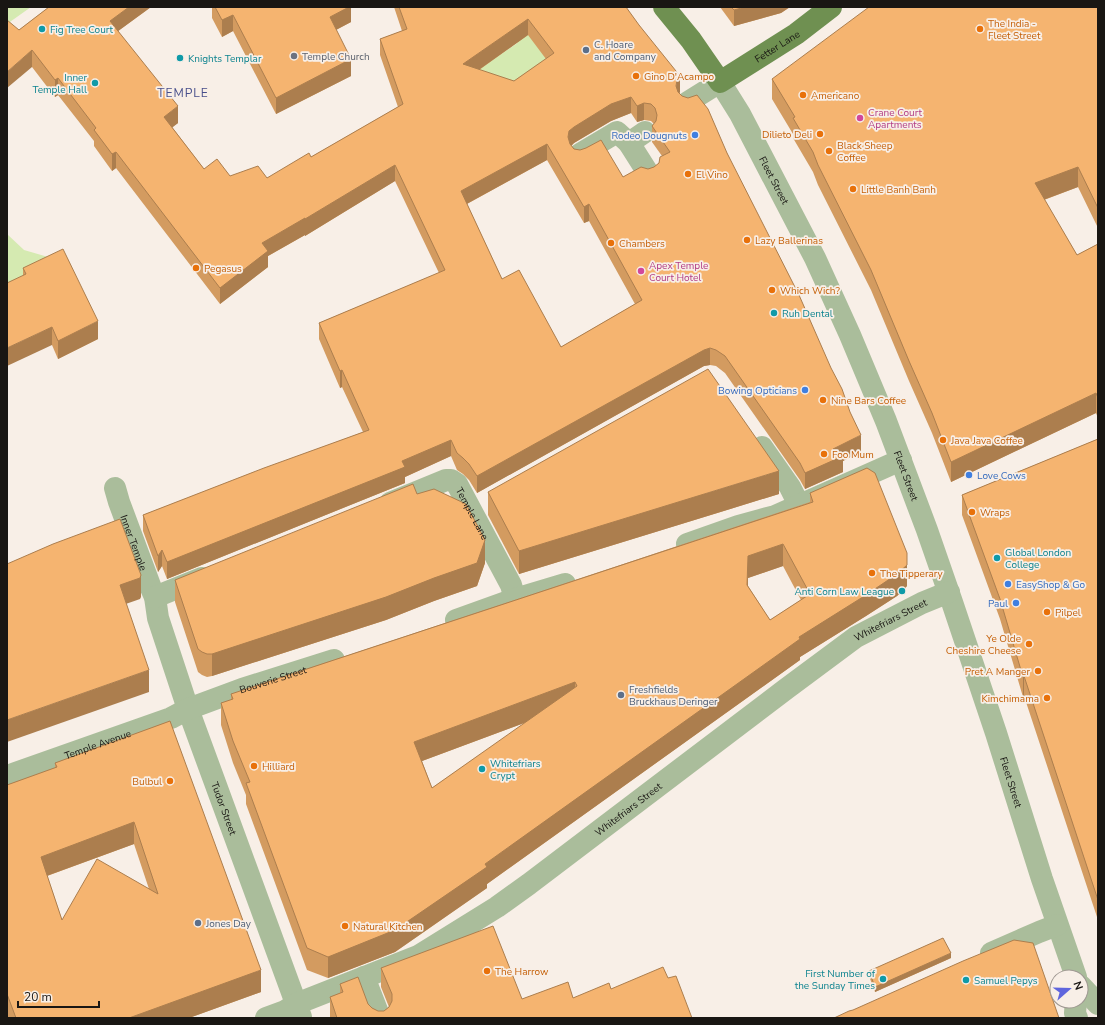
<svg xmlns="http://www.w3.org/2000/svg" width="1105" height="1025" font-family="'Nunito Sans',sans-serif">
<rect width="100%" height="100%" fill="#f8efe7"/>
<g fill="#d5eab1">
<polygon points="7,7 31,7 7,24"/>
<polygon points="532,28 554,70 514,98 456,85 516,44"/>
<polygon points="7,234 24,250 55,259 7,293"/>
</g>
<g fill="none" stroke-linecap="round" stroke-linejoin="round">
<g stroke="#aabd9b" stroke-width="22">
<path id="s1" d="M688 102 720 82 740 114 815 258 850 335 886 421 927 530 952 602 996 733 1042 879 1076 977"/>
<polyline points="629,143 645,132"/>
<polyline points="580,154 617,132 629,143 648,173"/>
<polyline points="762,447 790,487 799,505"/>
<path id="s2" d="M115 488 119 502 151 588 155 597 158 618 188 709 301 1017"/>
<path id="s3" d="M390 503 446 480H451L457 484 511 585 515 599"/>
<polyline points="687,544 738,526 775,516 901,460"/>
<polyline points="155,597 202,578"/>
<polyline points="456,620 515,599 565,584"/>
<path id="s4" d="M7 776 171 718 188 709 242 689 334 660"/>
<polyline points="991,953 1039,932 1057,925"/>
<polyline points="364,977 380,1018"/>
<polyline points="1081,986 1098,1004"/>
<polyline points="1076,1001 1075,1013 1077,1018"/>
<path id="s5" d="M266 1018 285 1011 296 1004 418 956 497 907 529 884 786 689 856 637 922 603 949 592"/>
</g>
<path stroke="#6f9051" stroke-width="22" id="s6" d="M664 7 691 40 720 82 796 34 831 7"/>
</g>
<g fill="#d39b60" fill-rule="evenodd">
<path d="M49 7H151L118 31 178 123 172 127 204 169 230 176 267 178 311 157 398 107 380 55V39L402 31 394 7H626L680 92 679 94 727 153 861 451 843 461V472L805 489 800 480 725 373 716 366 710 365 704 366 477 493 469 480 463 474 457 470 451 456 405 477V483L167 579 162 566 158 572 143 531V515L363 432 342 387 340 388 319 339V323L439 273 395 181 305 236V235L268 256V267L220 304 116 168 112 171 94 146V141L58 95 55 97 32 67 19 30ZM528 35 546 59 514 81 479 70ZM631 113 637 122 644 120 651 121 654 124 652 126V142L662 156 659 163 654 167 623 177 574 149 571 146 574 143 611 121ZM547 160 584 223 589 221 635 304 561 347 502 279 467 204Z"/>
<polygon points="212,7 351,7 351,22 336,30 351,76 276,114 233,31 222,37 212,18"/>
<polygon points="720,7 790,7 781,13 734,26"/>
<polygon points="1098,7 1098,228 1078,187 1044,200 1077,255 1098,244 1098,418 1096,413 951,482 932,433 909,381 871,290 818,185 813,172 793,138 793,134 772,99 772,79"/>
<polygon points="23,268 98,339 58,359 52,345 23,275"/>
<polygon points="1098,439 1098,920 1024,696 1023,697 1000,619 962,515 962,495"/>
<polygon points="488,492 779,494 519,574 488,515"/>
<path d="M810 493 907 586 897 596 866 616 800 657V660L487 884V888L395 952 328 978 307 970 246 804V795L233 763 221 725V703L231 700V694L810 502ZM783 566 801 600 770 620 748 586V578ZM527 722 432 788 422 761Z"/>
<polygon points="417,494 485,563 477,586 434,601 386,620 212,676 207,677 202,675 198,672 175,602 175,580"/>
<path d="M170 721 261 992 189 1018H8L7 1015V785L55 768V763ZM134 844 149 889 62 920 47 876Z"/>
<polygon points="951,958 875,992 869,976 869,971"/>
<polygon points="381,968 522,999 573,998 611,989 668,978 692,1018 330,1018 330,997 340,993 340,984 368,1004 372,1008 378,1011 384,1011 389,1007 381,987"/>
</g>
<g fill="#ac7e4e">
<polygon points="129,7 151,7 110,37 110,21"/>
<polygon points="349,7 351,7 351,22 330,33 330,17"/>
<polygon points="745,7 790,7 781,13 734,26 734,10"/>
<polygon points="233,15 233,31 222,37 222,20"/>
<polygon points="528,19 528,35 463,81 463,64"/>
<polygon points="32,50 32,67 7,88 7,72"/>
<polygon points="351,59 351,76 276,114 276,98"/>
<polygon points="680,76 680,92 677,96 676,86 677,80"/>
<polygon points="58,78 58,95 55,97 55,80"/>
<polygon points="631,97 631,113 611,121 574,143 569,148 568,137 569,131 574,127 611,104"/>
<polygon points="644,103 644,120 637,122 637,106"/>
<polygon points="178,106 178,123 164,134 164,117"/>
<polygon points="547,144 547,160 461,207 461,191"/>
<polygon points="116,152 116,168 112,171 112,154"/>
<polygon points="395,165 395,181 305,236 305,219"/>
<polygon points="1078,167 1078,187 1035,203 1035,183"/>
<polygon points="589,204 589,221 584,223 584,207"/>
<polygon points="305,218 305,235 268,256 268,267 220,304 220,288 262,243"/>
<polygon points="98,321 98,339 58,359 58,341"/>
<polygon points="52,327 52,345 7,366 7,348"/>
<polygon points="710,348 710,365 704,366 477,493 477,476 704,350"/>
<polygon points="342,370 342,387 340,388 340,371"/>
<polygon points="1096,393 1096,413 951,482 951,462"/>
<polygon points="861,435 861,451 843,461 843,472 805,489 805,473 833,449"/>
<polygon points="451,440 451,456 405,477 405,483 167,579 167,562"/>
<polygon points="779,471 779,494 519,574 519,551"/>
<polygon points="485,540 485,563 477,586 434,601 386,620 212,676 212,654"/>
<polygon points="783,544 783,566 748,578 747,606 747,585 748,556"/>
<polygon points="162,550 162,566 158,572 158,556"/>
<polygon points="907,565 907,586 897,596 866,616 800,657 800,660 487,884 487,888 395,952 328,978 328,957 485,864 799,637"/>
<polygon points="141,575 141,597 140,599 120,606 120,585"/>
<polygon points="149,670 149,692 7,742 7,720"/>
<polygon points="1024,676 1024,696 1023,697 1023,677"/>
<polygon points="575,682 575,704 414,764 414,742"/>
<polygon points="134,822 134,844 41,878 41,857"/>
<polygon points="951,953 951,958 875,992 875,987"/>
<polygon points="261,970 261,992 189,1018 129,1018"/>
</g>
<g fill="#f5b470" stroke="#ac7e4e" fill-rule="evenodd">
<path d="M49 7H129L110 21 178 106 164 117 204 169 217 159 230 176 258 166 267 178 309 153 311 157 403 104 380 39 407 29 399 7H626L639 25 680 76 677 80 676 86 678 92 682 96 688 98 697 95 708 109 727 153 799 295 831 368 842 389 850 412 861 435 833 449 843 456 805 473 800 463 725 356 716 350 710 348 704 350 477 476 469 464 463 458 457 453 451 440 402 461 405 467 167 562 162 550 158 556 143 515 264 468 369 430 342 370 340 371 319 323 445 270 395 165 305 219V218L262 243 268 251 220 288 116 152 112 154 94 130 96 128 58 78 55 80 32 50 7 72V20L19 30ZM528 19 554 53 514 81 463 64ZM631 97 637 106 644 103 651 104 655 108 657 115 656 121 652 126 670 152 660 157 659 163 654 167 648 169 641 167 623 177 601 140 586 148 580 150 574 149 570 144 568 137 569 131 574 127 611 104ZM547 144 584 207 589 204 642 300 561 347 519 270 502 279 461 191Z"/>
<polygon points="215,7 349,7 330,17 351,59 276,98 233,15 222,20"/>
<polygon points="731,7 745,7 734,10"/>
<polygon points="869,7 1098,7 1098,208 1078,167 1035,183 1077,255 1098,244 1098,398 1096,393 951,462 932,413 909,361 871,270 818,165 813,152 793,118 795,117 772,79"/>
<polygon points="63,249 98,321 58,341 52,327 7,348 7,283 26,274 23,268"/>
<polygon points="708,369 779,471 519,551 488,492"/>
<polygon points="1098,439 1098,900 1024,676 1023,677 1000,599 962,495"/>
<path d="M867 468 875 473 907 553V565L897 574 866 595 799 637 800 639 485 864 487 867 395 930 328 957 307 948 246 783 250 782 233 741 221 703 233 699 231 694 813 502 810 493ZM783 544 810 594 770 620 747 585 748 556ZM575 682 577 686 432 788 414 742Z"/>
<polygon points="413,484 417,494 434,489 466,504 485,540 477,563 434,578 386,597 212,654 207,654 202,652 198,649 175,580"/>
<polygon points="120,519 141,575 140,578 120,585 149,670 7,720 7,564 53,544"/>
<path d="M170 721 261 970 129 1018H16L7 994V785L57 767 55 763ZM134 822 158 894 97 859 62 920 41 857Z"/>
<polygon points="493,926 522,999 568,982 573,998 609,983 611,989 663,967 668,978 676,976 692,1018 337,1018 330,997 343,992 340,984 358,977 368,1004 372,1008 378,1011 384,1011 389,1007 392,1001 392,994 381,968"/>
<polygon points="943,938 951,953 875,987 869,971"/>
<polygon points="1014,940 1033,943 1059,1018 834,1018 849,1011 853,1010 963,961"/>
</g>
<g fill="#0f9aa8" stroke="#f8efe7" stroke-width="1.5">
<circle cx="42" cy="29" r="4"/>
<circle cx="180" cy="58" r="4"/>
<circle cx="95" cy="83" r="4"/>
<circle cx="774" cy="313" r="4"/>
<circle cx="997" cy="558" r="4"/>
<circle cx="902" cy="591" r="4"/>
<circle cx="482" cy="769" r="4"/>
<circle cx="883" cy="979" r="4"/>
<circle cx="966" cy="980" r="4"/>
</g>
<g fill="#e8710a" stroke="#f8efe7" stroke-width="1.5">
<circle cx="980" cy="29" r="4"/>
<circle cx="636" cy="76" r="4"/>
<circle cx="803" cy="95" r="4"/>
<circle cx="820" cy="134" r="4"/>
<circle cx="829" cy="151" r="4"/>
<circle cx="688" cy="174" r="4"/>
<circle cx="853" cy="189" r="4"/>
<circle cx="747" cy="240" r="4"/>
<circle cx="611" cy="243" r="4"/>
<circle cx="196" cy="268" r="4"/>
<circle cx="772" cy="290" r="4"/>
<circle cx="823" cy="400" r="4"/>
<circle cx="943" cy="440" r="4"/>
<circle cx="824" cy="454" r="4"/>
<circle cx="972" cy="512" r="4"/>
<circle cx="872" cy="573" r="4"/>
<circle cx="1047" cy="612" r="4"/>
<circle cx="1029" cy="644" r="4"/>
<circle cx="1038" cy="671" r="4"/>
<circle cx="1047" cy="698" r="4"/>
<circle cx="254" cy="766" r="4"/>
<circle cx="170" cy="781" r="4"/>
<circle cx="345" cy="926" r="4"/>
<circle cx="487" cy="971" r="4"/>
</g>
<g fill="#5c6f8a" stroke="#f8efe7" stroke-width="1.5">
<circle cx="586" cy="50" r="4"/>
<circle cx="621" cy="695" r="4"/>
<circle cx="198" cy="923" r="4"/>
</g>
<circle fill="#6b7280" stroke="#f8efe7" stroke-width="1.5" cx="294" cy="56" r="4"/>
<g fill="#d1479c" stroke="#f8efe7" stroke-width="1.5">
<circle cx="860" cy="118" r="4"/>
<circle cx="641" cy="271" r="4"/>
</g>
<g fill="#3f7fe0" stroke="#f8efe7" stroke-width="1.5">
<circle cx="695" cy="135" r="4"/>
<circle cx="805" cy="390" r="4"/>
<circle cx="969" cy="475" r="4"/>
<circle cx="1008" cy="584" r="4"/>
<circle cx="1016" cy="603" r="4"/>
</g>
<g text-anchor="middle" stroke-width="3.5" stroke-linejoin="round" paint-order="stroke">
<g font-size="10" fill="#c56008" stroke="#f8efe7" text-anchor="start">
<text x="988" y="27">The India -<tspan x="988" dy="12">Fleet Street</tspan></text>
<text x="644" y="80">Gino D'Acampo</text>
<text x="811" y="99">Americano</text>
<text x="812" y="138" text-anchor="end">Dilieto Deli</text>
<text x="837" y="149">Black Sheep<tspan x="837" dy="12">Coffee</tspan></text>
<text x="696" y="178">El Vino</text>
<text x="861" y="193">Little Banh Banh</text>
<text x="755" y="244">Lazy Ballerinas</text>
<text x="619" y="247">Chambers</text>
<text x="204" y="272">Pegasus</text>
<text x="780" y="294">Which Wich?</text>
<text x="831" y="404">Nine Bars Coffee</text>
<text x="951" y="444">Java Java Coffee</text>
<text x="832" y="458">Foo Mum</text>
<text x="980" y="516">Wraps</text>
<text x="880" y="577">The Tipperary</text>
<text x="1055" y="616">Pilpel</text>
<text x="1021" y="642" text-anchor="end">Ye Olde<tspan x="1021" dy="12">Cheshire Cheese</tspan></text>
<text x="1030" y="675" text-anchor="end">Pret A Manger</text>
<text x="1039" y="702" text-anchor="end">Kimchimama</text>
<text x="262" y="770">Hilliard</text>
<text x="162" y="785" text-anchor="end">Bulbul</text>
<text x="353" y="930">Natural Kitchen</text>
<text x="495" y="975">The Harrow</text>
</g>
<g font-size="10" fill="#0d838f" stroke="#f8efe7" text-anchor="start">
<text x="50" y="33">Fig Tree Court</text>
<text x="188" y="62">Knights Templar</text>
<text x="87" y="81" text-anchor="end">Inner<tspan x="87" dy="12">Temple Hall</tspan></text>
<text x="782" y="317">Ruh Dental</text>
<text x="1005" y="556">Global London<tspan x="1005" dy="12">College</tspan></text>
<text x="894" y="595" text-anchor="end">Anti Corn Law League</text>
<text x="490" y="767">Whitefriars<tspan x="490" dy="12">Crypt</tspan></text>
<text x="875" y="977" text-anchor="end">First Number of<tspan x="875" dy="12">the Sunday Times</tspan></text>
<text x="974" y="984">Samuel Pepys</text>
</g>
<g font-size="10" fill="#4e5e75" stroke="#f8efe7" text-anchor="start">
<text x="594" y="48">C. Hoare<tspan x="594" dy="12">and Company</tspan></text>
<text x="629" y="693">Freshfields<tspan x="629" dy="12">Bruckhaus Deringer</tspan></text>
<text x="206" y="927">Jones Day</text>
</g>
<g font-size="10" fill="#191613" stroke="#f8efe7">
<text dy="4" stroke="none"><textPath href="#s6" startOffset="161">Fetter Lane</textPath></text>
<text dy="4" stroke="none"><textPath href="#s1" startOffset="150">Fleet Street</textPath></text>
<text dy="4" stroke="none"><textPath href="#s1" startOffset="474">Fleet Street</textPath></text>
<text dy="4" stroke="none"><textPath href="#s3" startOffset="106">Temple Lane</textPath></text>
<text dy="4" stroke="none"><textPath href="#s2" startOffset="58">Inner Temple</textPath></text>
<text dy="4" stroke="none"><textPath href="#s5" startOffset="745">Whitefriars Street</textPath></text>
<text dy="4" stroke="none"><textPath href="#s4" startOffset="283">Bouverie Street</textPath></text>
<text dy="4" stroke="none"><textPath href="#s4" startOffset="96">Temple Avenue</textPath></text>
<text dy="4" stroke="none"><textPath href="#s1" startOffset="798">Fleet Street</textPath></text>
<text dy="4" stroke="none"><textPath href="#s2" startOffset="339">Tudor Street</textPath></text>
<text dy="4" stroke="none"><textPath href="#s5" startOffset="421">Whitefriars Street</textPath></text>
</g>
<g font-size="10" fill="#5b616d" stroke="#f8efe7" text-anchor="start">
<text x="302" y="60">Temple Church</text>
</g>
<g font-size="10" fill="#b23c85" stroke="#f8efe7" text-anchor="start">
<text x="868" y="116">Crane Court<tspan x="868" dy="12">Apartments</tspan></text>
<text x="649" y="269">Apex Temple<tspan x="649" dy="12">Court Hotel</tspan></text>
</g>
<g font-size="10" fill="#366cbe" stroke="#f8efe7" text-anchor="end">
<text x="687" y="139">Rodeo Dougnuts</text>
<text x="797" y="394">Bowing Opticians</text>
<text x="977" y="479" text-anchor="start">Love Cows</text>
<text x="1016" y="588" text-anchor="start">EasyShop &amp; Go</text>
<text x="1008" y="607">Paul</text>
</g>
<g font-size="12" letter-spacing="1" fill="#474e8b" stroke="#f8efe7">
<text x="183" y="97">TEMPLE</text>
</g>
</g>
<rect width="1105" height="1025" fill="none" stroke="#191613" stroke-width="16"/>
<g transform="translate(1069 989) rotate(70)"><circle r="19" fill="#f8efe7" stroke="#9f9892"/>
<path d="M0-3L7 15L0 10L-7 15Z" fill="#5f65dd"/>
<text y="-6" font-size="11" font-weight="bold" text-anchor="middle" fill="#191613">N</text>
</g>
<path d="M18 1001v6h81v-6" fill="none" stroke="#191613" stroke-width="2"/>
<text x="24" y="1001" font-size="12" fill="#191613" stroke="#f8efe7" stroke-width="3" paint-order="stroke">20 m</text>
</svg>
